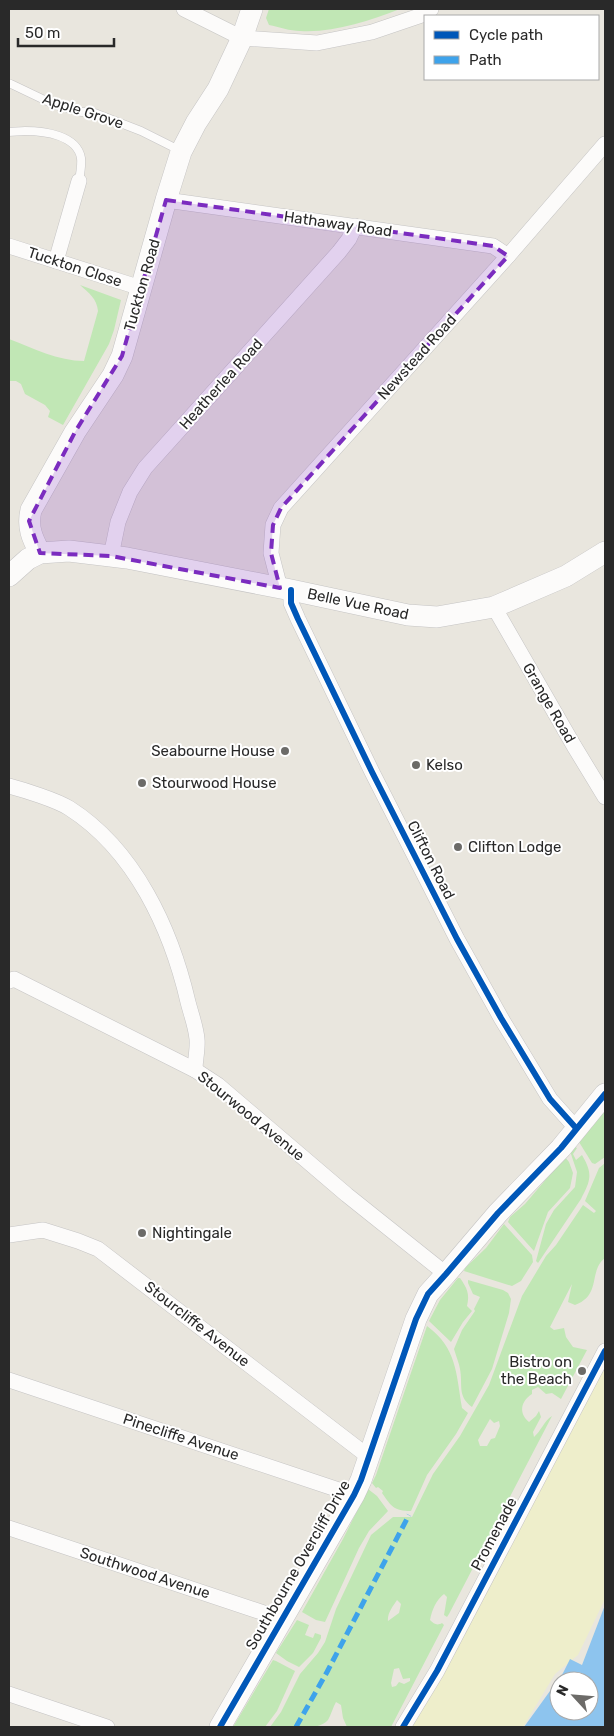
<svg xmlns="http://www.w3.org/2000/svg" width="614" height="1736" font-family="Rubik,sans-serif">
<rect width="100%" height="100%" fill="#e9e6de"/>
<g fill="#c1e7b5" fill-rule="evenodd">
<path d="M269 9H400C368 21 334 33 300 31 290 31 279 27 269 25L266 18Z"/>
<path d="M80 285 121 300 114 330 109 344 63 425 48 417 50 411 45 405 25 394 21 384 16 381H9V339C33 348 58 361 84 361L98 311C97 299 89 293 80 285Z"/>
<polygon points="605,1110 605,1157 595,1164 592,1163 579,1142"/>
<path d="M573 1146 577 1148 573 1154 576 1160 582 1155C593 1174 591 1180 581 1199L538 1263 536 1261 546 1224 554 1210 575 1187 577 1172 570 1151Z"/>
<polygon points="565,1157 569,1162 573,1173 570,1188 548,1212 534,1251 508,1222 510,1217 525,1204"/>
<path d="M605 1163V1258C588 1271 602 1295 575 1305L568 1302 572 1284 550 1327 554 1330 564 1328 566 1337 573 1347 587 1350 561 1399 552 1393 546 1394 538 1387 532 1390V1394C521 1401 518 1413 529 1422L536 1416 539 1411 541 1417 533 1432 534 1437C541 1431 544 1421 552 1416L449 1614 447 1617 444 1615 447 1597 444 1594C436 1600 432 1610 430 1620 434 1624 437 1626 442 1623L444 1625 391 1727H347L343 1718 341 1705 336 1702C333 1707 331 1715 328 1720 318 1732 285 1727 270 1727L281 1712 300 1674 318 1653 325 1642 336 1609 371 1535 393 1517H412L433 1474 460 1436 489 1385 522 1296 546 1256 556 1245 583 1205 594 1213 596 1211 585 1201 599 1168ZM490 1419 494 1423 499 1421 500 1426 495 1438 491 1439 487 1446H480L478 1440ZM397 1600 401 1604 399 1613 388 1621C387 1614 393 1606 397 1600ZM399 1668 403 1679 410 1678V1681L404 1684 399 1682 396 1686 392 1687 391 1683 394 1669Z"/>
<polygon points="504,1224 532,1255 533,1262 521,1281 512,1286 464,1271 465,1268 486,1248"/>
<path d="M458 1278H460C467 1288 470 1294 467 1306L472 1311 463 1322 451 1342 429 1321 440 1300Z"/>
<path d="M468 1280 503 1290 508 1293 511 1299 509 1313 492 1369 472 1407C457 1396 463 1385 460 1369 459 1363 456 1356 454 1349L462 1330 475 1311 474 1309 480 1297 473 1294 468 1283Z"/>
<path d="M427 1326C457 1348 456 1373 462 1408L468 1413 456 1434 427 1475 411 1511C394 1511 391 1506 382 1493L383 1491 378 1487 376 1488 372 1483 376 1475Z"/>
<polygon points="368,1489 377,1496 388,1511 369,1531 359,1548 325,1622 316,1620 302,1612 343,1539"/>
<polygon points="297,1620 309,1625 305,1635 313,1638 315,1633 321,1635 321,1638 313,1653 299,1667 287,1661 276,1653"/>
<polygon points="273,1660 276,1661 295,1671 277,1711 265,1727 233,1727"/>
</g>
<polygon fill="#eeeecb" points="605,1359 605,1599 578,1655 555,1674 523,1727 411,1727 431,1695 541,1478"/>
<path fill="#8dc4ee" fill-rule="evenodd" d="M605 1605V1727H524L563 1673 570 1659 582 1665ZM559 1681H589V1711H559Z"/>
<g fill="none" stroke-linecap="round" stroke-linejoin="round">
<g stroke="#c5c4c4" stroke-width="9">
<g id="lane">
<polyline points="11,84 55,105 81,112 92,112 141,131 181,151"/>
<path d="M9 132C14 132 19 131 25 131 44 131 77 135 81 158 82 165 80 174 79 181"/>
</g>
</g>
<g stroke="#c5c4c4" stroke-width="16">
<g id="street">
<polyline points="184,9 242,38 317,43 372,32 425,14 431,9"/>
<polyline points="166,200 493,246 508,256"/>
<polyline points="9,246 141,288"/>
<polyline points="56,261 79,181"/>
<polyline points="111,556 118,522 130,492 145,468 339,252 349,239 355,226"/>
<polyline points="280,588 271,553 273,525 281,508 508,256 605,144"/>
<polyline points="291,590 291,603 298,619 372,772 457,939 501,1018 550,1099 576,1128"/>
<polyline points="494,607 574,746 605,797"/>
<path d="M9 786C24 790 56 800 69 808 135 850 171 929 188 1002 191 1014 196 1027 197 1039 198 1049 195 1060 195 1070"/>
<polyline points="9,981 14,979 195,1070 218,1085 347,1195 446,1274"/>
<polyline points="9,1235 43,1230 78,1241 98,1249 369,1457"/>
<polyline points="9,1380 354,1495"/>
<polyline points="9,1528 282,1619"/>
<polyline points="9,1694 107,1727"/>
<polyline points="403,1727 437,1671 605,1351"/>
</g>
</g>
<g stroke="#c5c4c4" stroke-width="22">
<g id="secondary">
<path d="M40 553C32 538 27 527 31 510L75 432 113 375 122 356 166 200 181 152 196 123 218 89 242 38 252 9"/>
<polyline points="9,576 28,559 40,553 69,551 127,558 291,590 408,615 437,617 494,607 566,576 605,552"/>
<polyline points="220,1727 354,1495 361,1480 416,1319 428,1294 446,1274 498,1213 561,1148 605,1094"/>
</g>
</g>
<use href="#lane" stroke="#fcfbfa" stroke-width="8"/>
<use href="#street" stroke="#fcfbfa" stroke-width="15"/>
<use href="#secondary" stroke="#fcfbfa" stroke-width="21"/>
<polyline stroke="#3ea3eb" stroke-width="5" stroke-dasharray="10 5" stroke-linecap="butt" points="296,1727 327,1672 409,1515"/>
<g stroke="#fff" stroke-width="9">
<g id="cycleway">
<polyline points="291,590 291,603 298,619 372,772 457,939 501,1018 550,1099 576,1128"/>
<polyline points="220,1727 354,1495 361,1480 416,1319 428,1294 446,1274 498,1213 561,1148 605,1094"/>
<polyline points="403,1727 437,1671 605,1351"/>
</g>
</g>
<use href="#cycleway" stroke="#0057b8" stroke-width="6"/>
</g>
<path fill="#7b2cbf" fill-opacity="0.2" stroke="#7b2cbf" stroke-width="4" stroke-dasharray="10 6" stroke-linejoin="round" d="M166 200 493 246 508 256 281 508 273 525 271 553 280 588 111 556 40 553 29 521 75 432 122 356Z"/>
<g fill="#6c6b68" stroke="#fff" stroke-width="2">
<circle cx="285" cy="751" r="5"/>
<circle cx="416" cy="765" r="5"/>
<circle cx="142" cy="783" r="5"/>
<circle cx="458" cy="847" r="5"/>
<circle cx="142" cy="1233" r="5"/>
<circle cx="582" cy="1371" r="5"/>
</g>
<g text-anchor="middle" stroke-width="4" stroke-linejoin="round" paint-order="stroke">
<g font-size="15" fill="#292929" stroke="#fff">
<text transform="translate(83 111) rotate(18)" y="5">Apple Grove</text>
<text transform="translate(338 224) rotate(8)" y="5">Hathaway Road</text>
<text transform="translate(75 267) rotate(18)" y="5">Tuckton Close</text>
<text transform="translate(142 285) rotate(-74)" y="5">Tuckton Road</text>
<text transform="translate(417 357) rotate(-48)" y="5">Newstead Road</text>
<text transform="translate(221 384) rotate(-48)" y="5">Heatherlea Road</text>
<text transform="translate(358 604) rotate(12)" y="5">Belle Vue Road</text>
<text transform="translate(549 703) rotate(60)" y="5">Grange Road</text>
<text transform="translate(431 860) rotate(63)" y="5">Clifton Road</text>
<text transform="translate(251 1116) rotate(39)" y="5">Stourwood Avenue</text>
<text transform="translate(197 1324) rotate(38)" y="5">Stourcliffe Avenue</text>
<text transform="translate(181 1437) rotate(18)" y="5">Pinecliffe Avenue</text>
<text transform="translate(494 1534) rotate(-62)" y="5">Promenade</text>
<text transform="translate(298 1565) rotate(-60)" y="5">Southbourne Overcliff Drive</text>
<text transform="translate(145 1573) rotate(18)" y="5">Southwood Avenue</text>
</g>
<g font-size="15" fill="#292929" stroke="#fff" text-anchor="start">
<text x="275" y="756" text-anchor="end">Seabourne House</text>
<text x="426" y="770">Kelso</text>
<text x="152" y="788">Stourwood House</text>
<text x="468" y="852">Clifton Lodge</text>
<text x="152" y="1238">Nightingale</text>
<text x="572" y="1367" text-anchor="end">Bistro on<tspan x="572" dy="17">the Beach</tspan></text>
</g>
</g>
<rect width="614" height="1736" fill="none" stroke="#292929" stroke-width="20"/>
<rect x="424" y="15" width="175" height="65" fill="#ffffff" stroke="#a9a9a9"/>
<rect x="434" y="31" width="25" height="8" fill="#0057b8" stroke="#a9a9a9"/>
<text x="469" y="40" font-size="15" fill="#292929">Cycle path</text>
<rect x="434" y="56" width="25" height="8" fill="#3ea3eb" stroke="#a9a9a9"/>
<text x="469" y="65" font-size="15" fill="#292929">Path</text>
<g transform="translate(574 1696) rotate(296)"><circle r="24" fill="#ffffff" stroke="#a9a9a9"/>
<path d="M0-4L9 19L0 12L-9 19Z" fill="#6c6b68"/>
<text y="-8" font-size="14" font-weight="bold" text-anchor="middle" fill="#292929">N</text>
</g>
<path d="M18 38v8h96v-8" fill="none" stroke="#292929" stroke-width="2.5"/>
<text x="25" y="38" font-size="15" fill="#292929" stroke="#ffffff" stroke-width="4" paint-order="stroke">50 m</text>
</svg>
